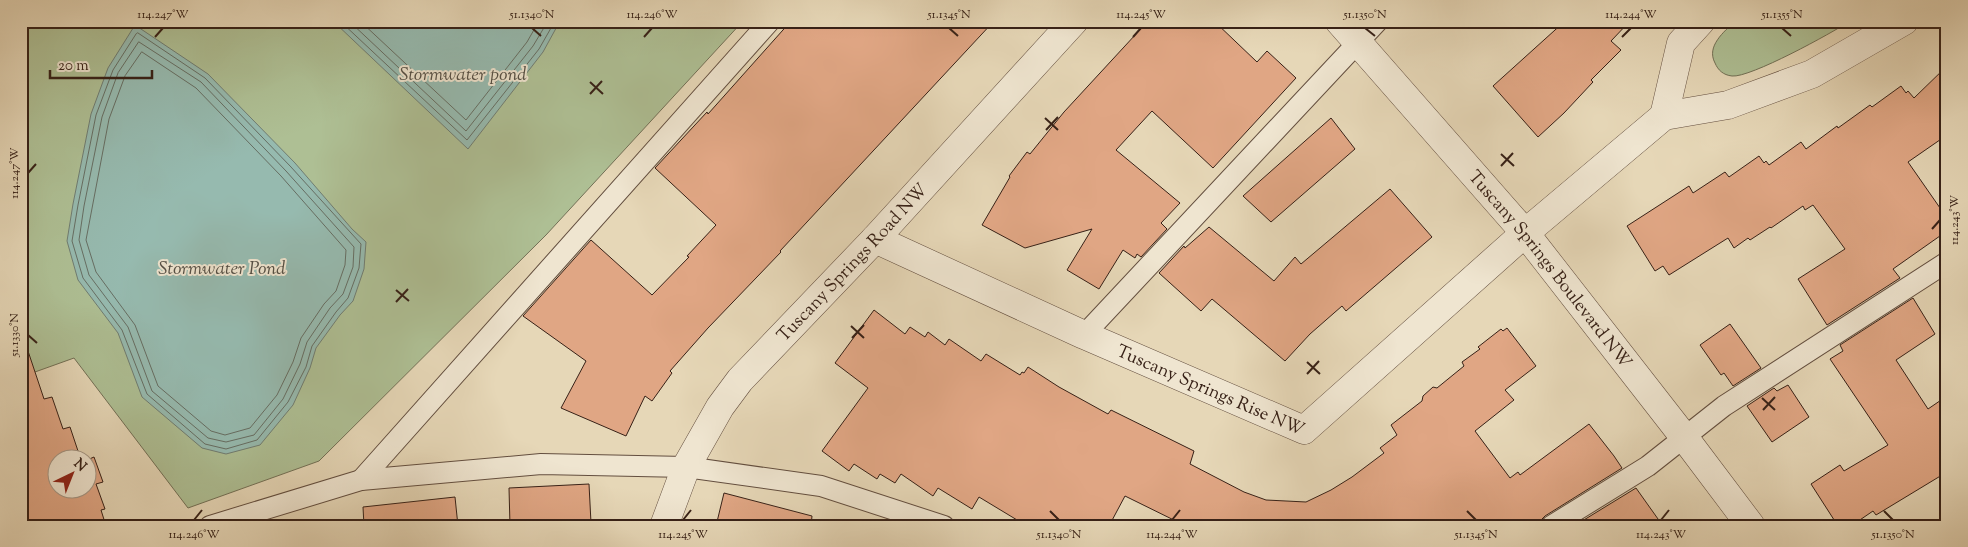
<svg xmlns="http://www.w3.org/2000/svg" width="1968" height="547" font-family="'Sorts Mill Goudy',serif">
<rect width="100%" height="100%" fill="#e6d7b7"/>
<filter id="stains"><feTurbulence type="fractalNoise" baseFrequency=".004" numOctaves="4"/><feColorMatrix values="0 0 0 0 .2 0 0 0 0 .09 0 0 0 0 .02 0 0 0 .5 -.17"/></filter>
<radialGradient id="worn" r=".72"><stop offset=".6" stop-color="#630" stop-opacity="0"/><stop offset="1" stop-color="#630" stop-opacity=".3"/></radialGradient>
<g fill="#aebf94" stroke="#727056">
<polygon points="21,21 743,21 546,235 319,461 188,508 74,358 21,377"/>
<path d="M1735 21H1850C1832 33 1750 78 1732 76 1723 75 1718 70 1715 63 1706 46 1724 32 1735 21Z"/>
</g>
<g fill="#96baaf" stroke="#707d72">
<polygon points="333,21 560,21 543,52 468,149"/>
<polygon points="135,25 208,74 295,163 352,229 366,242 364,269 353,301 340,315 316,348 310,368 293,405 260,445 226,454 202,448 142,397 118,333 78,280 67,241 73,204 91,114 108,68"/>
</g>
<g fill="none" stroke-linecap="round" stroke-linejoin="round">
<g stroke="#666e63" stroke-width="1">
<polyline points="340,21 467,140 539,49 555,21"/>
<polyline points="349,21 466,131 533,46 548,21"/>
<polyline points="360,21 466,120 527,42 539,21"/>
<polygon points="138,33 205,78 291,167 361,244 359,268 348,298 336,312 312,346 306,367 288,402 257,440 226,449 205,444 147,394 122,330 83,278 72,241 78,205 96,115 113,70 136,34"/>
<polygon points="139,42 201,82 286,171 354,247 353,267 343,294 330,308 307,342 300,364 283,399 254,435 226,442 208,438 152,391 128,327 89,275 79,240 84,206 102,117 118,73"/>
<polygon points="142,52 196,88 281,176 346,250 345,265 336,291 324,304 301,338 293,362 277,395 250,428 225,435 211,431 158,386 135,325 96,272 86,240 109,119 125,76"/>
</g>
</g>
<g fill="#e0a684" stroke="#372117">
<polygon points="791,21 994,21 780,251 781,252 708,328 670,371 672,373 652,401 645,396 626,436 561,408 586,361 523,316 591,240 652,295 689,257 687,256 716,225 655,168 707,112 708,114"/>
<polygon points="1148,21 1214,21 1257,62 1267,51 1296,78 1213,168 1152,111 1116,150 1180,203 1161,223 1167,229 1141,257 1137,254 1135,258 1123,250 1099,289 1067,270 1092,229 1025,248 982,225 1010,177 1009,176 1027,152 1030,154 1064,112"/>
<polygon points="1565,21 1630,21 1611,41 1621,50 1591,80 1593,82 1564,113 1538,137 1493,86"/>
<polygon points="1947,66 1947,135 1908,162 1947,218 1947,231 1893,269 1900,278 1827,325 1798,279 1845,249 1813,205 1805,210 1803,206 1771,228 1770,227 1750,240 1748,238 1734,248 1728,238 1669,275 1663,266 1655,271 1627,226 1689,186 1693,193 1725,172 1729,177 1759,156 1764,163 1766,161 1769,165 1801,142 1806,149 1837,126 1838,128 1870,105 1872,107 1901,86 1906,93 1908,91 1914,98"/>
<polygon points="1331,118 1355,149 1271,222 1243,196"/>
<polygon points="1390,189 1432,237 1346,311 1342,306 1310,334 1285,361 1212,299 1201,311 1159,273 1184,246 1185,248 1209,227 1274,281 1295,257 1301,264"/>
<polygon points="1913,298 1935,334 1896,360 1928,409 1947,396 1947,472 1876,515 1873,511 1851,526 1838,526 1811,484 1840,465 1844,471 1888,445 1830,359 1843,351 1840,345"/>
<polygon points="874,310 905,334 910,327 925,337 928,332 945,345 949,339 981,361 986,354 1020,375 1022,372 1024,373 1028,367 1059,387 1108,414 1111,410 1194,451 1190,464 1244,492 1266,500 1306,502 1331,490 1352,477 1384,453 1380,448 1397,435 1391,425 1422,401 1423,396 1433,387 1437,388 1464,366 1462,362 1480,349 1478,347 1501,329 1503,331 1507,328 1536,366 1505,390 1514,400 1475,431 1510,478 1518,472 1520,475 1589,424 1614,456 1622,468 1545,516 1541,520 1539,526 1186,526 1125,496 1109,526 1027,526 979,497 972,509 938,488 933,496 901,474 895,483 880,474 877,479 854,464 849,471 822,451 868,388 835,363"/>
<polygon points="1730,324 1761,368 1733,386 1724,373 1721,375 1700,345"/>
<polygon points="26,345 44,399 52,397 63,429 70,427 81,460 58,460 58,490 88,490 87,460 94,457 103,482 96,484 105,509 101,510 106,526 21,526 21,346"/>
<polygon points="1788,385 1809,417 1772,442 1747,406 1774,388 1777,391"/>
<polygon points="589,484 591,523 510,526 509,488"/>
<polygon points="1636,488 1663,526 1574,526"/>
<polygon points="724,493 812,516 811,526 716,526"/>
<polygon points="455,497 458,526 364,526 363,507"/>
</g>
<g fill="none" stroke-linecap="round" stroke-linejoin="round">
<g stroke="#634e3f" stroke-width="22">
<g id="lane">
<polyline points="1084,335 1378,21"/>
<polyline points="361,480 770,21"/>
<polyline points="210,526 361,480 541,464 686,467 821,486 944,526"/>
<polyline points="1551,526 1648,466 1724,406 1947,262"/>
</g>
</g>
<g stroke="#634e3f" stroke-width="29">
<g id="street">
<path id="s1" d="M1339 21 1525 233 1684 437 1751 526"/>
<polyline points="1664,116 1681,43 1701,21"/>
<path id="s2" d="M875 239 1084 335 1304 430 1525 233 1664 116 1728 105 1812 74 1904 21"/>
<path id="s3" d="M664 526 686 467 720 407 740 380 875 239 1074 21"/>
</g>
</g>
<polyline stroke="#372117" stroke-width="3" stroke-dasharray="1 2.5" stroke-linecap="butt" points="21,27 22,21"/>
<use href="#lane" stroke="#efe5d0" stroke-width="20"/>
<use href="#street" stroke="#efe5d0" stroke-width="28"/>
</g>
<path fill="none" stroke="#372117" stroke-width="2" d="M532 28 541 36M949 28 958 36M1365 28 1375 36M1782 28 1791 36M155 37 163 28M644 37 652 28M1133 37 1141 28M1622 37 1631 28M590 82 603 94M590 94 602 81M1045 118 1058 130M1046 130 1058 117M1501 154 1514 166M1501 166 1513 153M28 173 36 164M1932 229 1940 220M396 290 409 301M396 302 408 289M851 326 864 338M28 335 37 343M852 338 864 325M1307 362 1320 374M1307 374 1319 361M1762 398 1775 410M1763 410 1775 397M1050 511 1059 520M1467 511 1476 520M1884 511 1893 520M194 520 202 510M683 520 691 510M1172 520 1180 510M1661 520 1669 510"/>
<g text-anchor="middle" stroke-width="4" stroke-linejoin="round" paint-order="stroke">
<g font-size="18" fill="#372117" stroke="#efe5d0">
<text dy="6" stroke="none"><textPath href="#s3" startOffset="328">Tuscany Springs Road NW</textPath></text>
<text dy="6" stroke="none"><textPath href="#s1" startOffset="326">Tuscany Springs Boulevard NW</textPath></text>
<text dy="6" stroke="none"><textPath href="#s2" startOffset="368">Tuscany Springs Rise NW</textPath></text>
</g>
<g font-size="19" font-style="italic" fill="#544f45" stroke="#efe5d0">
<text x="463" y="80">Stormwater pond</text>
<text x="222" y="274">Stormwater Pond</text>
</g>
</g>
<rect width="1968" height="547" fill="none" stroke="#e6d7b7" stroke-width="55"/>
<g transform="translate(72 474) rotate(43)"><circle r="24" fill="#efe5d0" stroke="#a59786"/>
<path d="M0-4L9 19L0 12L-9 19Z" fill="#8f2418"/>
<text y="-8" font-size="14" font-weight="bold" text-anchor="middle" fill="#372117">N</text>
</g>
<path d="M50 70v8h102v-8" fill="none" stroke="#372117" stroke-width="2.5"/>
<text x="58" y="70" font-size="15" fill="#372117" stroke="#efe5d0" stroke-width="4" paint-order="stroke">20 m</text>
<rect x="28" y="28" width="1912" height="492" fill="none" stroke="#372117" stroke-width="2"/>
<g font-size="12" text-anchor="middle" fill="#372117">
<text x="163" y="18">114.247°W</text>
<text x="532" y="18">51.1340°N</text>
<text x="652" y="18">114.246°W</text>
<text x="949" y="18">51.1345°N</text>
<text x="1141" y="18">114.245°W</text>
<text x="1365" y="18">51.1350°N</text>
<text x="1631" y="18">114.244°W</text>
<text x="1782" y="18">51.1355°N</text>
<text transform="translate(14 173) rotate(-90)" y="4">114.247°W</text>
<text transform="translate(1954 220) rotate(-90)" y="4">114.243°W</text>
<text transform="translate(14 335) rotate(-90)" y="4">51.1330°N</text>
<text x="194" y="538">114.246°W</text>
<text x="683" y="538">114.245°W</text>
<text x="1059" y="538">51.1340°N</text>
<text x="1172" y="538">114.244°W</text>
<text x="1476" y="538">51.1345°N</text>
<text x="1661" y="538">114.243°W</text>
<text x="1893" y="538">51.1350°N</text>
</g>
<rect width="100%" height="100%" filter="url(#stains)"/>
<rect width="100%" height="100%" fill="url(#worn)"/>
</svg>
